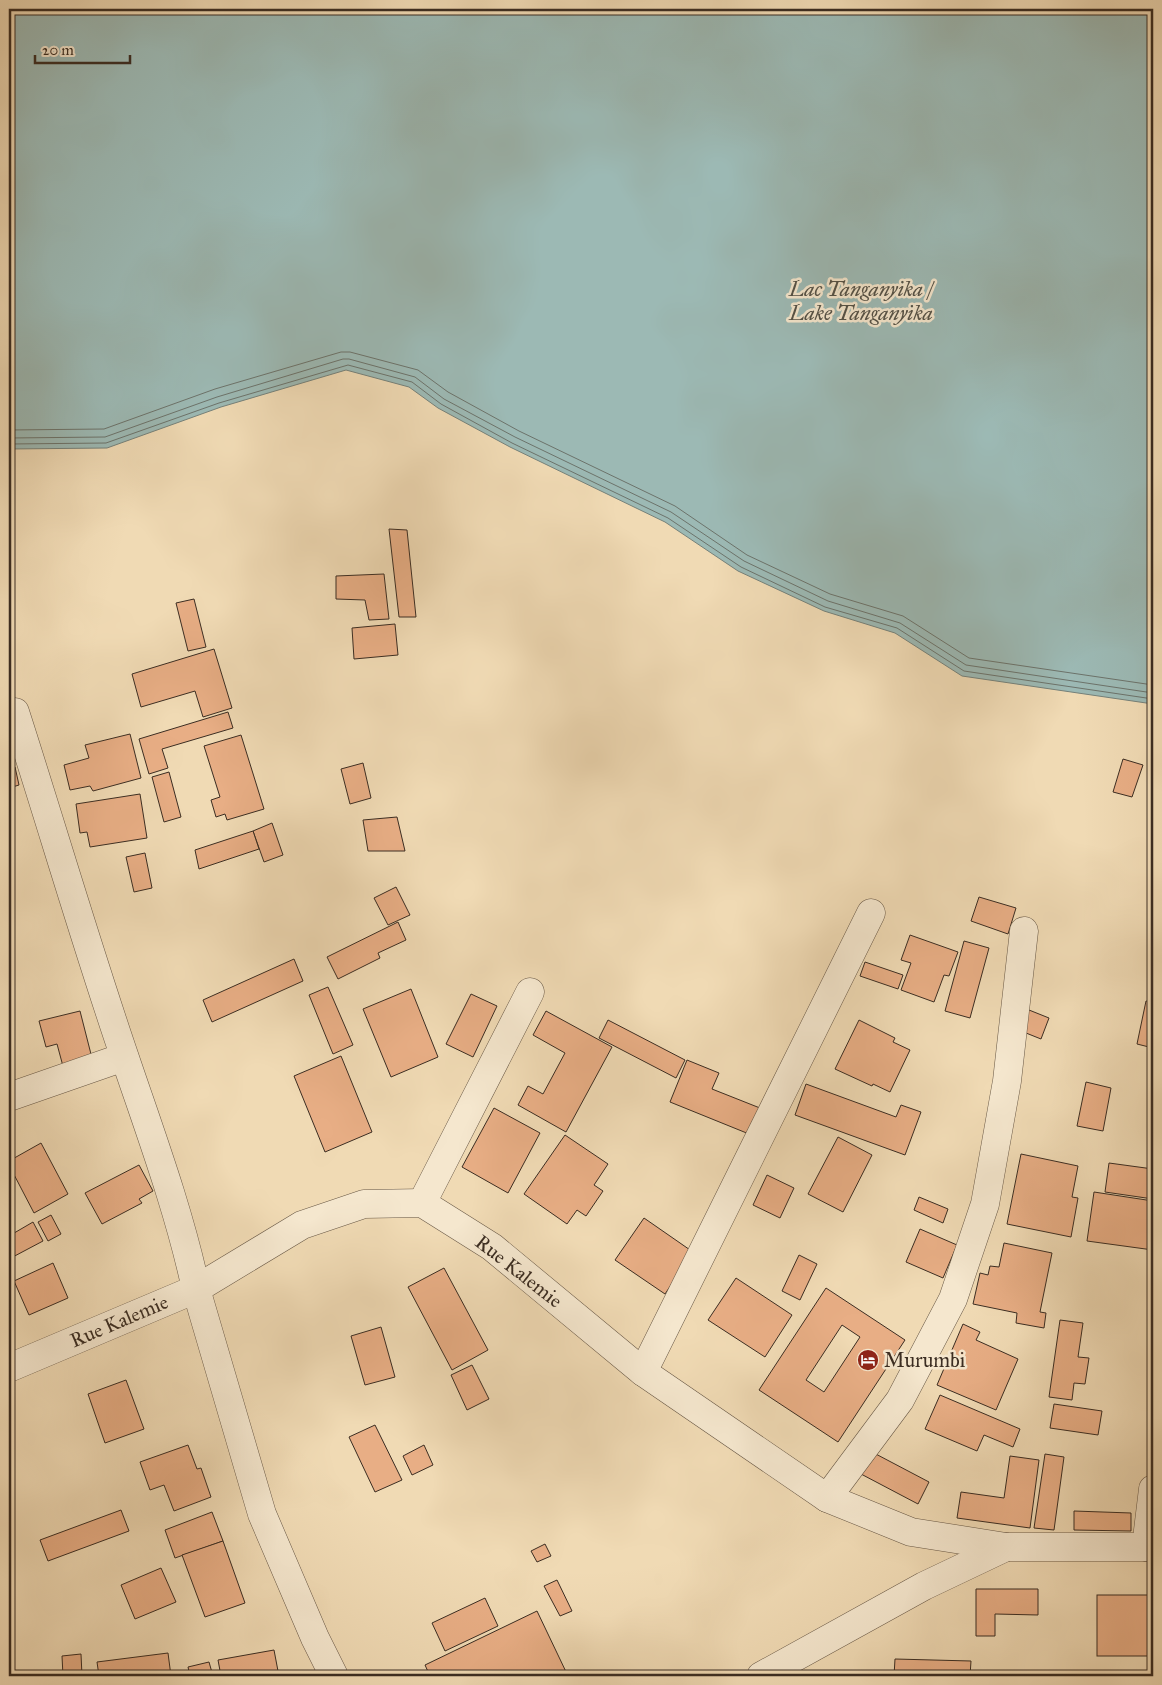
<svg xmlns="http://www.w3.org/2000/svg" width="1162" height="1685" font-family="'IM FELL Great Primer',serif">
<rect width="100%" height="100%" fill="#f0dab4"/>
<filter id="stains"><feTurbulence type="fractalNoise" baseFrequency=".004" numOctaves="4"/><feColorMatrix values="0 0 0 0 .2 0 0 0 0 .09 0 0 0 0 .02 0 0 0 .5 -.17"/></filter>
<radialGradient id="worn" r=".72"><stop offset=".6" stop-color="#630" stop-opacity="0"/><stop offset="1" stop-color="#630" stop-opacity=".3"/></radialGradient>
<polygon fill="#9cb9b4" stroke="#75817a" points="9,9 1153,9 1153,704 962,676 895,633 824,611 738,571 665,522 510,447 438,408 409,387 346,370 221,407 107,448 9,449"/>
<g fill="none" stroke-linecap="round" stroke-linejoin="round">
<g stroke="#6c736b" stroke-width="1">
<polyline points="9,430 104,429 215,389 341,352 350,352 418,370 448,392 519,431 675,506 747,555 830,594 903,616 969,658 1153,685"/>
<polyline points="9,438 105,437 217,397 343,359 349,359 415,377 444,399 515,437 671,512 744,561 828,601 900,623 966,665 1153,693"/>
<polyline points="9,444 106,443 219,403 348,365 412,382 441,404 512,443 668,518 741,567 825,607 897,628 964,671 1153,699"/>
</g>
</g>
<g fill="#e8ae85" stroke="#3b2d22" fill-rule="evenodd">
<polygon points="389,529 407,530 416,617 399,617"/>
<polygon points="384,574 389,619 369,620 365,600 336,599 336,576"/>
<polygon points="194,599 206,647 188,651 176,603"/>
<polygon points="395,624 398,655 354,659 352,628"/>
<polygon points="214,649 232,708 203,717 195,691 141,707 132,674"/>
<polygon points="228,712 233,728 162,749 168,768 149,774 139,739"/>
<polygon points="130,734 141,778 93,791 90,786 70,790 64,765 89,758 85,745"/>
<polygon points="241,735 264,809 227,820 225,814 216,817 211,800 220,797 204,746"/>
<polygon points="1123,759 1143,765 1132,797 1113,792"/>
<polygon points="363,763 371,798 350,804 341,769"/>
<polygon points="15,767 19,785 9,788 9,769"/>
<polygon points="169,772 181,817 164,822 152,777"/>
<polygon points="140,794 147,838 90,847 87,832 80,833 76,804"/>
<polygon points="397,817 405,851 368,851 363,820"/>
<polygon points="272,823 283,855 264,862 253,831"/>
<polygon points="253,831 259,849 199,869 195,850"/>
<polygon points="145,853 152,888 134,892 126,857"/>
<polygon points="396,887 410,915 388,925 374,898"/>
<polygon points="979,897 1016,908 1008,934 971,921"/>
<polygon points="398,922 406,940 378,953 380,958 338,979 327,957"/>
<polygon points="910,935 958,952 949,976 944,975 934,1002 901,990 911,963 901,960"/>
<polygon points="964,941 989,948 970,1018 945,1011"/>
<polygon points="294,959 303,981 212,1022 203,1000"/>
<polygon points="865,962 903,975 898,989 860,976"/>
<polygon points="328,987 353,1045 333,1054 309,995"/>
<polygon points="411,989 438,1057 391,1077 363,1009"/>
<polygon points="471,994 497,1006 473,1057 446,1044"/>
<polygon points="1146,1001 1153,1002 1153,1048 1137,1044"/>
<polygon points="1029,1010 1049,1018 1041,1039 1021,1031"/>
<polygon points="80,1011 93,1062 64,1070 57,1044 46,1047 39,1021"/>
<polygon points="546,1011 612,1047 566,1132 518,1105 528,1086 543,1094 565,1053 533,1035"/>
<polygon points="608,1020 685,1060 676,1078 599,1038"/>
<polygon points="859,1020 895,1038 893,1042 910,1050 890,1092 873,1084 872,1086 835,1069"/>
<polygon points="341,1056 372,1132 325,1152 294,1076"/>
<polygon points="687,1060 719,1073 712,1089 765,1110 754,1136 670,1102"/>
<polygon points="1086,1082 1111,1088 1103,1131 1077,1126"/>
<polygon points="806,1084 896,1117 901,1105 921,1112 905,1155 795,1115"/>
<polygon points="494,1108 540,1133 508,1193 462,1167"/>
<polygon points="565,1135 608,1164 594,1185 603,1191 586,1216 577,1210 567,1224 524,1194"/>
<polygon points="838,1137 872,1155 843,1212 808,1194"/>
<polygon points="41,1143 68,1194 34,1213 9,1165 9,1161"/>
<polygon points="1021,1154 1078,1166 1072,1197 1078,1198 1071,1237 1007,1224"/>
<polygon points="1109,1163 1153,1169 1153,1199 1105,1192"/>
<polygon points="139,1165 153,1191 139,1199 142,1203 102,1224 85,1193"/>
<polygon points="767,1175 794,1188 780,1218 753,1205"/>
<polygon points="1094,1192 1153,1201 1153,1250 1087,1241"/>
<polygon points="919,1197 948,1209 943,1223 914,1210"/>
<polygon points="51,1215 61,1234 48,1241 38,1222"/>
<polygon points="644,1218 693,1252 665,1294 615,1260"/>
<polygon points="33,1222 43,1241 9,1259 9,1236"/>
<polygon points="920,1229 957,1245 943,1278 906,1262"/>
<polygon points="1004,1243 1052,1253 1040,1312 1046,1313 1044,1328 1016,1323 1017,1313 973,1304 980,1273 988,1275 990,1266 999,1267"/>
<polygon points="799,1255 817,1264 800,1300 782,1291"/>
<polygon points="53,1263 68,1298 29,1315 14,1281"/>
<polygon points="444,1268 488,1350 452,1370 408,1287"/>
<polygon points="736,1278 792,1315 765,1357 708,1320"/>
<path d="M826 1288 905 1340 838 1442 759 1390ZM842 1325 860 1337 824 1392 806 1380Z"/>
<polygon points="1060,1320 1083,1323 1078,1357 1089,1358 1085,1384 1074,1383 1072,1400 1049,1397"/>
<polygon points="963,1324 980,1332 976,1340 1018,1359 996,1410 937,1385"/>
<polygon points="381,1327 395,1377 365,1385 351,1336"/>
<polygon points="472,1365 489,1399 467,1410 451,1375"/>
<polygon points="126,1380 144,1429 105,1443 88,1394"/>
<polygon points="940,1395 1020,1429 1013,1447 984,1435 977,1451 925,1429"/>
<polygon points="1054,1404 1102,1411 1098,1435 1050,1428"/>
<polygon points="375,1425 402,1480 375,1492 349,1437"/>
<polygon points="188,1445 197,1469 201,1468 211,1497 174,1511 164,1485 150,1490 140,1462"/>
<polygon points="424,1445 433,1465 412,1475 403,1456"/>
<polygon points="872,1452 929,1482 918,1504 861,1474"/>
<polygon points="1045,1454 1064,1457 1054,1530 1034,1528"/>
<polygon points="1010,1456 1039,1460 1030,1528 957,1518 961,1492 1004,1498"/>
<polygon points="121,1510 129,1531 48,1561 40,1540"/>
<polygon points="1074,1511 1131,1513 1131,1531 1074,1530"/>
<polygon points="212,1512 223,1541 175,1558 165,1530"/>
<polygon points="223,1541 245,1603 205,1617 182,1555"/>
<polygon points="545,1544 551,1556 537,1562 531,1551"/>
<polygon points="161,1568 176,1602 135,1619 121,1585"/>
<polygon points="557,1580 572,1611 560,1616 544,1586"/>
<polygon points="976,1589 1038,1589 1038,1615 995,1614 995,1636 976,1636"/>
<rect x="1097" y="1595" width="56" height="61"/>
<polygon points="485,1598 498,1626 445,1651 432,1623"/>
<polygon points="537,1611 568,1676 430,1676 425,1665"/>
<polygon points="274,1650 278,1671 250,1676 221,1676 218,1660"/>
<polygon points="168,1653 171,1676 99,1676 97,1662"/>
<polygon points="81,1654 82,1676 63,1676 62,1656"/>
<polygon points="895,1659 971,1661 970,1676 894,1676"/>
<polygon points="209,1662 213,1676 190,1676 188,1667"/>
</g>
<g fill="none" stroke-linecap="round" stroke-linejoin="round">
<g stroke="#685846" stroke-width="29">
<g id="minor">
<path d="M15 712C52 827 86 944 125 1058 151 1135 179 1210 196 1289L262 1514 315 1638 334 1676"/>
<polyline points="9,1097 124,1057"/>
<polyline points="422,1203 530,992"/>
<polyline points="643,1372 871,913"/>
<polyline points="827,1498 900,1400 953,1299 985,1204 1007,1081 1024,931"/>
<polyline points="1146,1547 1153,1489"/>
</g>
</g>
<g stroke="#685846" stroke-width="29">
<g id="tertiary">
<polyline points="9,1368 196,1289 302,1225 364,1204 422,1203 492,1247 643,1372 827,1498 911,1532 1006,1547 1153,1547"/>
<polyline points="761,1676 924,1586 1006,1547"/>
</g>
</g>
<use href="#minor" stroke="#f5e7ce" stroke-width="28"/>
<use href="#tertiary" stroke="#f5e7ce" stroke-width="28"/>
</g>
<defs>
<g id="hotel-disc" transform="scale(1.125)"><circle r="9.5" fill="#8f2418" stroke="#f5e7ce"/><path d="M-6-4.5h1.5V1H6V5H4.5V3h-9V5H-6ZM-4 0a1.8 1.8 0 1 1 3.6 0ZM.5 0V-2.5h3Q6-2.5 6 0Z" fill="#fff"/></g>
</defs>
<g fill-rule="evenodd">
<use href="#hotel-disc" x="868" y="1360"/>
</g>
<g text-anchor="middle" stroke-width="5" stroke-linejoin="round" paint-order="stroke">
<g font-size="20" fill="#3b2d22" stroke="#f5e7ce">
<text transform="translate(519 1271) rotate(38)" y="7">Rue Kalemie</text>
<text transform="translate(119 1321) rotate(-23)" y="7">Rue Kalemie</text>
</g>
<g font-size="20" fill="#3b2d22" stroke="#f5e7ce" text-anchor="start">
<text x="884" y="1367">Murumbi</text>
</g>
<g font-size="21" font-style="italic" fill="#535046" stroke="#f5e7ce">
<text x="861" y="296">Lac Tanganyika /<tspan x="861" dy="24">Lake Tanganyika</tspan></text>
</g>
</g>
<rect width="1162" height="1685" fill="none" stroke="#f0dab4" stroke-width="30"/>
<rect x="10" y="10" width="1142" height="1665" fill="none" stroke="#3b2d22" stroke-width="2.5"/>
<rect x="15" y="15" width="1132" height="1655" fill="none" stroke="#3b2d22"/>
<path d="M35 55v8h95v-8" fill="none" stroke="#3b2d22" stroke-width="2.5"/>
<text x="42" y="55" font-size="15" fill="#3b2d22" stroke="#f5e7ce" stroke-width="4" paint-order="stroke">20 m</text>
<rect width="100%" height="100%" filter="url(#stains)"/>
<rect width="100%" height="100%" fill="url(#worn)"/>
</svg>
